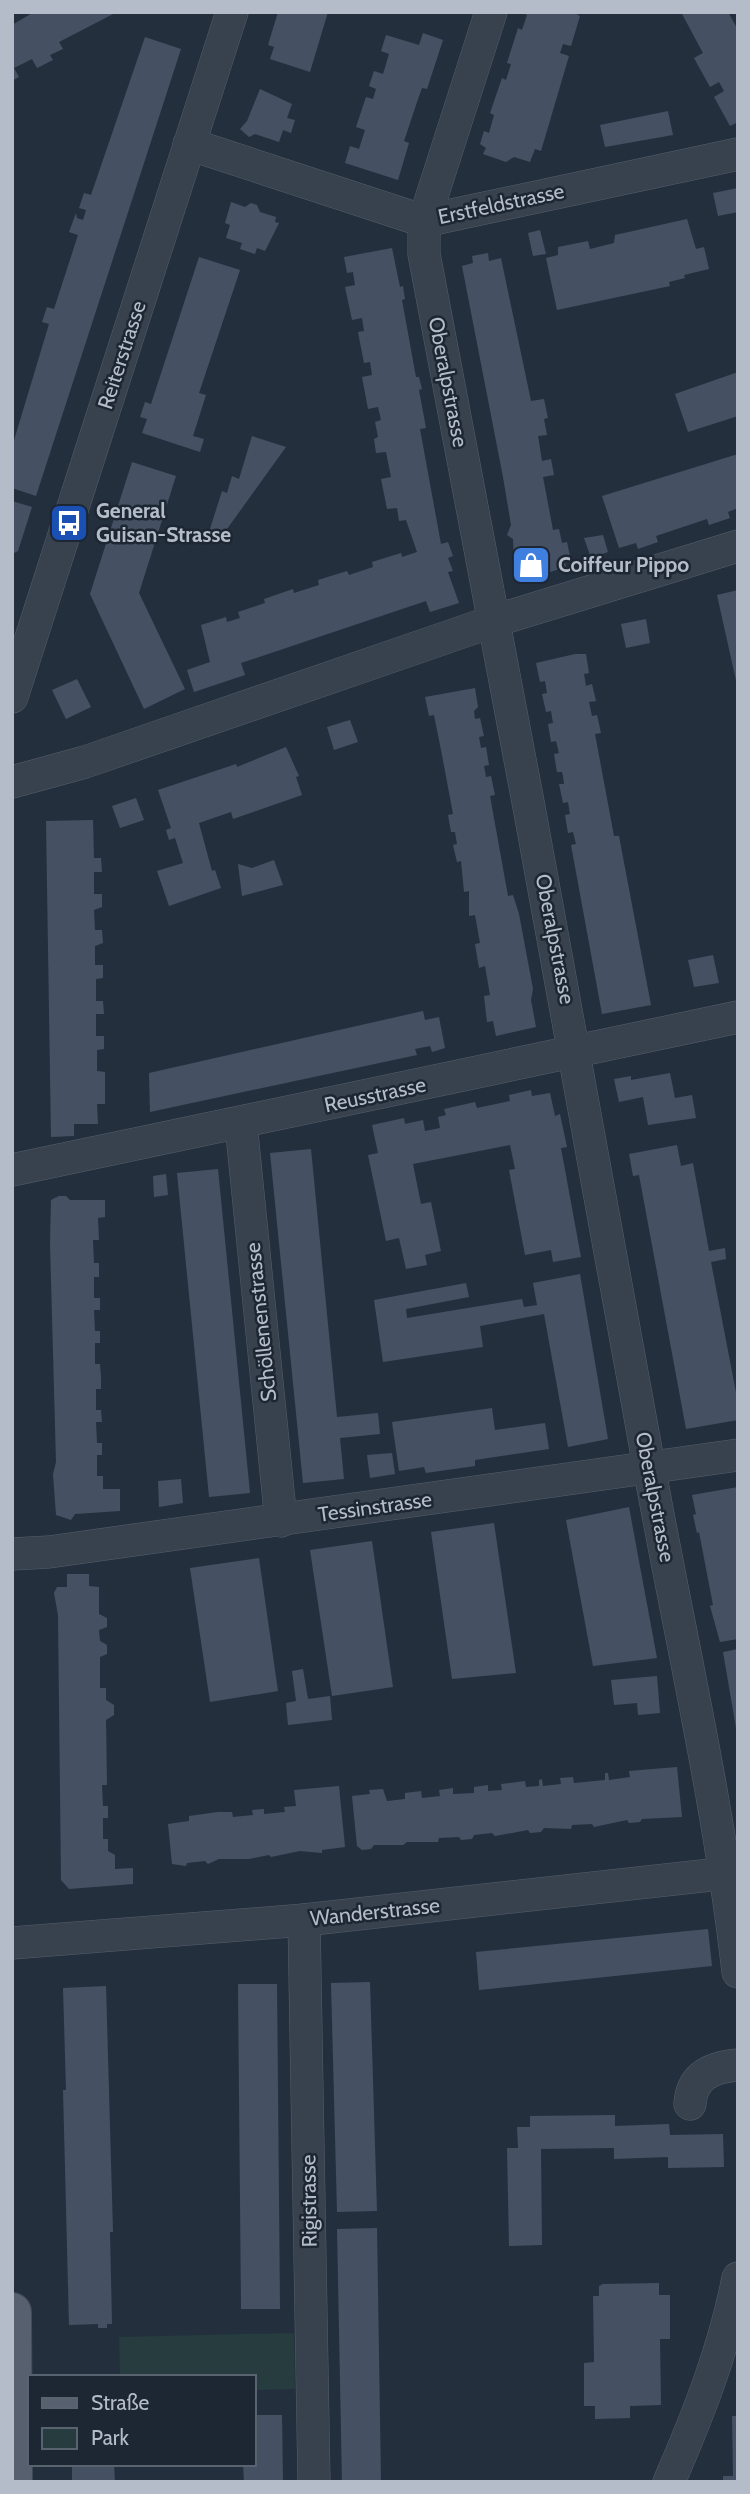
<svg xmlns="http://www.w3.org/2000/svg" width="750" height="2494" font-family="Cabin,sans-serif">
<rect width="100%" height="100%" fill="#242f3e"/>
<polygon fill="#263c3f" points="294,2333 295,2389 254,2390 254,2377 120,2377 119,2337"/>
<g fill="#455162">
<polygon points="34,12 117,12 59,42 63,49 50,55 53,60 37,68 32,59 14,68 19,77 12,81 12,25"/>
<polygon points="278,12 328,12 310,72 270,59 274,47 268,45"/>
<polygon points="521,12 573,12 580,16 571,46 563,44 560,53 569,56 541,151 535,149 530,162 514,157 506,162 483,154 486,148 480,144 484,131 489,133 494,115 490,113 502,78 506,80 511,64 507,63 518,28 522,30 527,15"/>
<polygon points="681,12 728,12 738,30 738,122 730,126 714,97 724,91 719,82 710,87 694,58 703,53"/>
<polygon points="423,33 443,40 427,89 422,88 417,102 404,141 409,143 398,180 345,163 350,146 359,149 365,130 356,127 366,97 373,99 376,89 369,86 374,71 383,74 389,54 381,51 386,35 419,45"/>
<polygon points="145,37 181,49 36,496 12,488 12,447 49,324 42,322 47,307 54,309 78,235 69,232 76,213 77,218 83,220 86,210 79,208 84,193 91,195"/>
<polygon points="260,89 292,104 287,118 295,120 291,133 283,130 279,142 255,134 249,137 240,129 247,121"/>
<polygon points="668,111 673,135 605,147 600,125"/>
<polygon points="738,188 738,212 718,216 713,193"/>
<polygon points="231,202 245,207 251,203 257,205 260,212 276,217 275,222 279,223 265,251 257,248 255,254 240,249 242,243 226,238 230,225 225,223"/>
<polygon points="687,219 696,249 704,247 709,269 684,275 685,278 669,282 670,286 557,310 546,258 558,255 558,247 588,241 590,249 614,243 615,235"/>
<polygon points="540,230 546,254 533,256 528,233"/>
<polygon points="392,248 400,287 403,286 404,293 405,299 402,300 416,377 419,377 422,389 419,390 426,428 420,429 441,544 448,542 453,556 448,558 453,571 448,572 459,603 430,612 426,601 241,663 245,675 194,692 187,670 210,662 201,625 226,617 227,622 240,618 238,612 265,603 264,599 293,589 294,593 319,585 318,580 347,571 349,575 373,567 372,562 401,553 402,557 417,552 406,520 399,521 397,508 387,509 381,479 391,477 386,452 376,453 374,439 378,437 375,422 381,420 378,407 368,409 362,377 372,375 370,362 364,363 358,332 364,331 362,318 352,320 345,287 355,285 353,272 347,273 344,257"/>
<polygon points="488,253 489,261 501,258 531,401 544,399 548,418 544,419 547,435 538,436 542,461 551,459 554,475 543,477 553,530 559,529 562,543 567,542 570,556 564,558 566,567 525,580 521,578 518,564 514,562 513,539 507,535 511,525 503,477 462,266 473,263 472,256"/>
<polygon points="199,257 240,270 199,393 206,395 193,436 204,439 200,452 142,433 147,419 140,417 145,402 151,404"/>
<polygon points="738,372 738,416 688,432 675,394"/>
<polygon points="252,436 286,447 222,536 209,532 222,491 227,493 232,476 239,479"/>
<polygon points="738,454 738,508 728,512 730,518 709,525 707,519 656,536 658,542 638,549 636,543 619,548 602,496"/>
<polygon points="132,462 176,476 139,593 185,689 144,709 90,594"/>
<polygon points="12,501 32,507 18,551 12,554"/>
<polygon points="603,535 608,552 591,558 584,538"/>
<polygon points="738,590 738,685 737,685 717,595"/>
<polygon points="646,619 650,643 626,648 621,624"/>
<polygon points="575,654 586,654 589,673 584,674 586,686 592,684 596,701 589,702 592,716 597,715 601,733 595,734 614,836 619,836 651,1005 602,1014 571,845 576,844 573,832 568,833 565,815 570,814 568,802 563,803 559,784 564,784 563,776 562,772 557,772 554,754 559,753 556,741 551,742 548,724 553,723 551,711 546,712 542,694 547,693 545,681 540,682 536,663"/>
<polygon points="77,679 91,707 66,719 52,690"/>
<polygon points="475,688 478,707 474,711 475,719 480,718 484,736 479,737 481,748 486,747 489,765 484,766 486,777 491,776 495,795 490,796 508,896 513,895 519,914 533,989 531,1000 536,1027 496,1036 493,1021 487,1022 484,996 490,995 485,966 479,968 475,944 480,943 475,915 469,916 469,891 464,892 461,861 457,862 453,845 457,844 455,832 451,832 448,815 453,814 442,755 434,715 429,716 425,697"/>
<polygon points="350,720 358,742 334,750 327,727"/>
<polygon points="286,747 299,776 296,777 302,795 233,819 231,812 199,823 212,871 215,870 221,888 169,906 157,871 183,863 175,838 169,840 166,830 171,828 158,790 236,764 237,767"/>
<polygon points="136,798 144,820 120,828 112,806"/>
<polygon points="93,820 94,858 101,858 102,872 94,872 94,894 102,894 102,907 94,910 95,930 102,930 103,943 95,946 95,965 103,965 103,978 96,979 96,1001 103,1001 104,1014 96,1014 96,1036 104,1036 104,1049 97,1050 97,1071 105,1072 105,1104 97,1104 98,1124 74,1124 74,1136 51,1137 46,821"/>
<polygon points="274,860 283,885 242,896 238,864 252,868"/>
<polygon points="713,955 719,983 694,987 688,960"/>
<polygon points="423,1011 425,1020 439,1017 445,1048 432,1052 430,1046 415,1049 417,1055 150,1112 149,1073"/>
<polygon points="670,1073 675,1098 692,1095 696,1118 648,1125 643,1097 619,1102 614,1079 631,1076 631,1080"/>
<polygon points="531,1090 532,1096 550,1093 555,1116 560,1114 567,1147 561,1148 581,1257 553,1262 551,1250 525,1255 509,1170 515,1169 510,1145 413,1164 421,1204 431,1202 441,1251 425,1255 427,1265 406,1269 399,1238 386,1241 368,1155 378,1153 372,1125 404,1118 405,1124 423,1120 425,1131 440,1128 438,1117 446,1115 444,1109 475,1102 477,1108 510,1101 509,1095"/>
<polygon points="677,1145 681,1166 693,1163 709,1251 725,1248 726,1259 711,1262 738,1403 738,1420 686,1429 639,1175 633,1176 629,1154"/>
<polygon points="311,1149 337,1417 378,1413 380,1434 340,1438 344,1479 303,1483 270,1153"/>
<polygon points="218,1169 250,1493 209,1497 177,1173"/>
<polygon points="166,1174 168,1195 154,1197 153,1176"/>
<polygon points="59,1196 66,1196 70,1200 105,1200 105,1217 98,1218 99,1240 93,1240 94,1263 99,1263 99,1277 94,1277 94,1298 100,1298 100,1310 94,1310 95,1331 100,1331 100,1343 95,1343 95,1364 100,1364 101,1377 101,1389 96,1389 96,1410 101,1410 102,1422 96,1422 97,1443 102,1443 102,1455 97,1455 97,1476 103,1476 103,1489 120,1489 120,1511 75,1514 71,1520 56,1515 53,1474 56,1462 50,1243 51,1200"/>
<polygon points="580,1274 608,1439 568,1447 544,1314 480,1326 483,1347 383,1362 374,1300 466,1283 469,1297 406,1309 407,1318 522,1299 524,1307 537,1305 533,1283"/>
<polygon points="492,1408 495,1430 545,1423 549,1449 475,1460 475,1466 426,1473 424,1467 399,1471 392,1422"/>
<polygon points="392,1453 395,1474 370,1478 367,1455"/>
<polygon points="181,1479 183,1503 159,1507 158,1481"/>
<polygon points="738,1487 738,1639 720,1642 710,1606 713,1605 699,1532 697,1533 693,1515 696,1514 692,1495"/>
<polygon points="629,1507 657,1658 593,1666 566,1520"/>
<polygon points="494,1523 516,1673 452,1679 431,1532"/>
<polygon points="372,1541 393,1687 332,1696 310,1550"/>
<polygon points="259,1558 278,1691 210,1702 190,1568"/>
<polygon points="67,1574 89,1574 89,1586 99,1587 99,1614 107,1618 107,1627 99,1630 100,1641 107,1645 107,1654 100,1657 100,1688 106,1688 106,1700 114,1705 114,1715 106,1720 107,1785 102,1785 103,1806 108,1806 108,1818 103,1818 103,1839 108,1839 108,1851 115,1855 115,1869 133,1868 133,1884 69,1889 61,1880 58,1615 54,1593 57,1587 67,1587"/>
<polygon points="738,1649 738,1728 736,1728 723,1652"/>
<polygon points="303,1669 308,1699 330,1696 332,1720 288,1725 286,1703 296,1701 292,1671"/>
<polygon points="657,1676 660,1713 638,1715 637,1703 614,1705 611,1680"/>
<polygon points="677,1767 682,1817 642,1819 640,1822 629,1823 627,1820 594,1827 592,1824 572,1825 571,1829 544,1828 541,1832 530,1833 528,1830 495,1836 492,1833 474,1835 472,1839 461,1840 459,1837 439,1838 438,1842 407,1842 403,1845 374,1845 371,1849 362,1850 357,1846 352,1796 370,1794 369,1790 383,1789 387,1801 405,1799 405,1793 421,1791 422,1798 440,1796 439,1790 453,1788 453,1794 474,1793 474,1787 488,1785 488,1791 502,1790 501,1784 525,1781 526,1787 539,1786 539,1780 542,1779 543,1786 561,1784 560,1778 573,1777 574,1783 605,1780 605,1773 608,1773 609,1780 630,1777 629,1771"/>
<polygon points="339,1786 345,1847 322,1850 322,1853 300,1851 271,1857 269,1855 249,1859 219,1859 208,1864 205,1861 187,1863 186,1866 172,1864 168,1824 189,1821 189,1816 218,1812 232,1812 233,1817 253,1815 252,1810 264,1809 264,1814 285,1812 284,1807 296,1806 294,1790"/>
<polygon points="708,1929 712,1966 479,1990 476,1952"/>
<polygon points="370,1982 377,2211 337,2212 331,1983"/>
<polygon points="238,1984 277,1984 280,2309 241,2309"/>
<polygon points="106,1986 113,2232 110,2232 112,2324 107,2324 107,2328 98,2328 98,2324 69,2325 63,2090 66,2090 63,1988"/>
<polygon points="615,2115 615,2126 669,2124 670,2135 723,2134 724,2167 668,2168 668,2157 614,2159 614,2148 541,2149 542,2245 509,2246 507,2148 518,2148 517,2127 530,2127 530,2116"/>
<polygon points="377,2228 381,2482 342,2482 337,2229"/>
<polygon points="659,2283 659,2295 670,2295 670,2339 660,2339 661,2405 630,2406 630,2418 595,2419 595,2406 584,2406 584,2363 594,2362 593,2296 599,2296 599,2286 603,2284"/>
<polygon points="254,2415 282,2415 283,2482 244,2482 243,2464 254,2464"/>
<polygon points="732,2416 738,2416 738,2482 723,2482 723,2476 733,2476"/>
<polygon points="72,2464 114,2464 115,2482 72,2482"/>
</g>
<g fill="none" stroke-linecap="round" stroke-linejoin="round">
<g stroke="#565f6c" stroke-width="33">
<g id="minor">
<path d="M491 12 424 221V254C500 650 575 1047 645 1444 676 1620 718 1794 738 1972"/>
<polyline points="189,144 424,221 738,154"/>
<polyline points="12,697 232,12"/>
<polyline points="12,782 85,762 494,621 738,546"/>
<polyline points="241,1124 281,1521"/>
<polyline points="12,1170 738,1017"/>
<polyline points="12,1554 49,1552 738,1455"/>
<polyline points="304,1920 314,2482"/>
<polyline points="12,1943 304,1920 738,1872"/>
<path d="M690 2104C692 2075 713 2067 738 2065"/>
<path d="M669 2482C698 2415 724 2350 738 2278"/>
</g>
</g>
<g stroke="#414a57" stroke-width="40">
<polyline id="major" points="12,2312 13,2482"/>
</g>
<use href="#minor" stroke="#38414e" stroke-width="32"/>
<use href="#major" stroke="#56606e" stroke-width="38"/>
</g>
<defs>
<g id="bus-square" transform="scale(2.0125)"><rect x="-9" y="-9" width="18" height="18" rx="4" fill="#1a4fb4" stroke="#1d2633"/><path d="M-5-6H5V4H4V6H2V4H-2V6H-4V4H-5ZM-3.5-4V0h7V-4ZM-3.5 1.2v1.5H-2V1.2ZM2 1.2v1.5H3.5V1.2Z" fill="#fff"/></g>
<g id="shop-square" transform="scale(2.0125)"><rect x="-9" y="-9" width="18" height="18" rx="4" fill="#3f7fe0" stroke="#1d2633"/><path d="M-5-2.5h2.3a2.7 3.5 0 0 1 5.4 0H5L5.5 6h-11ZM-1.5-2.5h3a1.5 2.3 0 0 0-3 0Z" fill="#fff"/></g>
</defs>
<g fill-rule="evenodd">
<use href="#bus-square" x="69" y="523"/>
<use href="#shop-square" x="531" y="565"/>
</g>
<g text-anchor="middle" stroke-width="5" stroke-linejoin="round" paint-order="stroke">
<g font-size="21" fill="#b4bcc9" stroke="#1d2633">
<text transform="translate(501 204) rotate(-12)" y="7">Erstfeldstrasse</text>
<text transform="translate(122 355) rotate(-72)" y="7">Reiterstrasse</text>
<text transform="translate(448 382) rotate(79)" y="7">Oberalpstrasse</text>
<text transform="translate(555 939) rotate(79)" y="7">Oberalpstrasse</text>
<text transform="translate(375 1095) rotate(-12)" y="7">Reusstrasse</text>
<text transform="translate(261 1322) rotate(-96)" y="7">Schöllenenstrasse</text>
<text transform="translate(655 1497) rotate(79)" y="7">Oberalpstrasse</text>
<text transform="translate(375 1507) rotate(-8)" y="7">Tessinstrasse</text>
<text transform="translate(375 1912) rotate(-6)" y="7">Wanderstrasse</text>
<text transform="translate(309 2201) rotate(-91)" y="7">Rigistrasse</text>
</g>
<g font-size="21" font-weight="bold" fill="#b4bcc9" stroke="#1d2633" text-anchor="start">
<text x="96" y="518">General<tspan x="96" dy="24">Guisan-Strasse</tspan></text>
<text x="558" y="572">Coiffeur Pippo</text>
</g>
</g>
<rect width="750" height="2494" fill="none" stroke="#b4bcc9" stroke-width="28"/>
<rect x="28" y="2375" width="228" height="91" fill="#1d2633" stroke="#59626f" stroke-width="2"/>
<rect x="42" y="2398" width="35" height="10" fill="#56606e" stroke="#59626f" stroke-width="2"/>
<text x="91" y="2410" font-size="21" fill="#b4bcc9">Straße</text>
<rect x="42" y="2428" width="35" height="21" fill="#263c3f" stroke="#59626f" stroke-width="2"/>
<text x="91" y="2445" font-size="21" fill="#b4bcc9">Park</text>
</svg>
